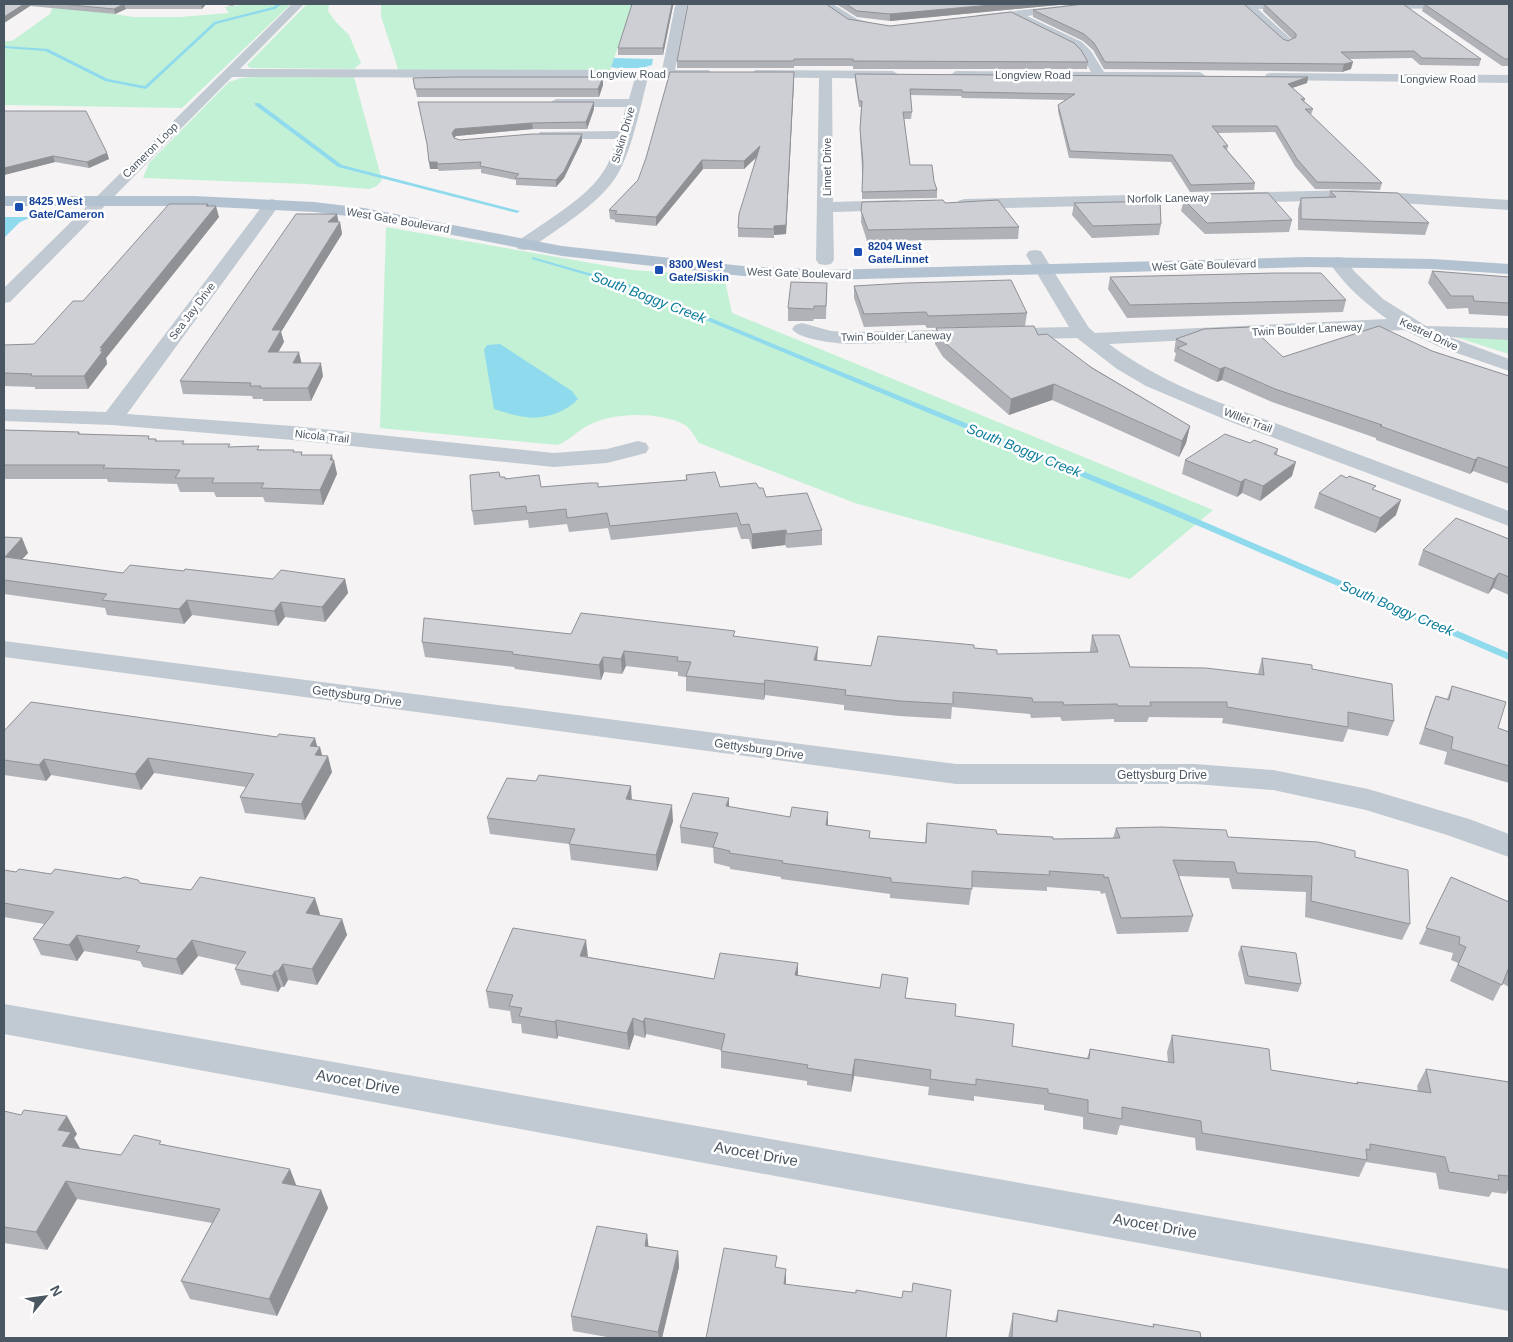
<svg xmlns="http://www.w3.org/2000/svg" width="1513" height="1342" font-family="Arial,sans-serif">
<rect width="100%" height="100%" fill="#f5f3f3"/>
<g fill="#c3f1d5">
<polygon points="54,4 133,17 180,17 229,13 225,7 249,4 291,4 182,108 4,105 4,41 12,41 50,14"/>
<polygon points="307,4 329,4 328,11 335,21 349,35 361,63 354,69 250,68 247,65"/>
<polygon points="381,4 632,4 610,71 399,72 381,16"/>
<polygon points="260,76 354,77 382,180 377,186 369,189 306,184 143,178 149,163 229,82 241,78"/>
<path d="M386 227 631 270 724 276 732 313 1213 510 1130 579 855 503 699 443C695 437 690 428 685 425 660 411 611 412 587 426 576 432 571 439 558 445L380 428Z"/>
<polygon points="1452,336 1509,339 1509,354"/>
</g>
<g fill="#90daee">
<polygon points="614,58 653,59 652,65 642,68 616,68 611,67"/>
<polygon points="4,217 32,217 20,222 4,238"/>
<path d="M500 344 572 391 578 399C567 412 543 420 526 417 515 416 505 412 494 409L484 350 487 345Z"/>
</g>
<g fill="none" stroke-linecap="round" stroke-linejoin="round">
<g fill="#90daee" fill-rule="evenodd">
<polygon points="278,4 282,4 275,9 216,24 146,89 105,81 45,51 4,48 4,46 48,49 108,79 145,86 214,22 273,7"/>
<polygon points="255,103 259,103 342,165 520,211 517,213 338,167 255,105"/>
<polygon points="532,257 628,284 1170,507 1509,653 1509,660 1164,511 624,286 532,259"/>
</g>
<g fill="#c1cad2" fill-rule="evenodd">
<path d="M292 4H304L240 69 662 70 675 6 677 4H685L687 6 675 70H708L714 74 708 78H648C640 107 632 152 616 177 597 206 558 228 530 249L524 250 518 249 515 245 518 241C543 223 587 198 603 172 610 162 613 151 616 139H545L540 138 538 135 540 132 619 131 626 107H556L549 103 556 99H629L635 78 232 77 10 302 4 303V288Z"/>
<polygon points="820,4 833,4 857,19 875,24 877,26 871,30 849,24"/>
<polygon points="1240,4 1304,4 1306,6 1300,9 1258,9 1291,39 1293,42 1287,46 1283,45"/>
<polygon points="1364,4 1509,4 1509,8 1368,9 1364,8 1362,6"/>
<polygon points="1070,5 1074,6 1076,8 1074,10 1027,16 1082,42 1091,51 1104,72 1200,72 1206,76 1200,80 956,79 950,75 956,71 1091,72 1082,56 1074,48 1012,18 978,21 972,18 978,15"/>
<polygon points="756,70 893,71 899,75 893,79 832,78 833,202 898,200 904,202 906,205 904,208 898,210 833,212 834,260 831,264 825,265 819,264 816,260 819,78 751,77 750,74"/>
<polygon points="1271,73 1509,75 1509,83 1266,80 1265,77 1266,74"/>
<polygon points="1353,190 1509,200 1509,210 1353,200 964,209 958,207 956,204 958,201 964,199"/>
<polygon points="272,199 278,201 280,204 127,414 293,426 554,453 607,449 638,441 646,443 649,448 646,453 607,463 554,467 293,440 112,425 4,421 4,409 106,412 266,201"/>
<path d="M1035 250 1041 251 1089 328 1095 333 1387 319C1365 303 1344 285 1329 262L1332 258 1338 257 1344 258 1355 272 1383 299 1426 326 1509 328V340L1450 337 1509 359V371L1442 348 1404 330 1109 344C1163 385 1229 406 1291 429 1364 456 1437 484 1509 511V526L1231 422 1146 386 1117 369 1077 338 848 344C835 343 800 340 792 329L795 325 802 323 831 331 848 332 1069 327 1026 255 1029 251Z"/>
<polygon points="4,641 956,764 1195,764 1273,770 1368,789 1469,819 1509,834 1509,857 1447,835 1366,810 1273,790 1195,784 956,784 4,657"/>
<polygon points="4,1004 1509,1269 1509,1311 4,1034"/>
</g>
<polygon fill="#b3c2d1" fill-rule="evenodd" points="4,196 194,196 314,202 364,208 562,246 743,266 827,270 1308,257 1433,259 1509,264 1509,274 1433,269 1308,267 827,280 743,276 562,256 364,218 314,212 194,206 4,206"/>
</g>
<g fill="#b0b2b7">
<polygon points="4,4 206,4 202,9 126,9 115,14 30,6 4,23"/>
<polygon points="221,4 238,4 232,6"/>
<polygon points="686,4 826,4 848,19 1088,62 1087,69 853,69 853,66 794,66 794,68 677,68 677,61 688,5"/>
<polygon points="836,4 1069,4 890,21 857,17"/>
<polygon points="1264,4 1481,59 1479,66 1420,65 1412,58 1350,59 1351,69 1342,72 1104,69 1093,50 1083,41 1033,17 1033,10 1283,39 1288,41 1292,39 1263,11"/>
<polygon points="1424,4 1509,4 1509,66 1502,66 1422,11"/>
<polygon points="673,6 663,55 618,55 618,48"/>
<polygon points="855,74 1308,77 1307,83 1292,88 1305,99 1304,102 1313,109 1311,115 1382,183 1380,190 1315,189 1295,166 1275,132 1218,133 1228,146 1227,150 1255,183 1254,190 1190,192 1171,162 1069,158 1058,111 1058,105 1065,100 962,98 961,96 910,95 912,112 911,119 904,119 910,165 934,181 937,190 937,198 862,199 862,170 860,136 861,107 859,107 855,80"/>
<polygon points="413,78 603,85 599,97 417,97"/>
<polygon points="794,80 786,234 774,235 774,238 738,237 738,228 756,157 744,169 703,169 656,226 615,222 615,220 610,219 609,210"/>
<polygon points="418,102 594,109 587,129 533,129 456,136 454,138 460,140 582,141 564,178 556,187 516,185 516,180 481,173 481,169 439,171 438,169 430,169 428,147"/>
<polygon points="4,112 107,153 109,159 89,168 55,162 4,175"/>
<polygon points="1330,191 1429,223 1425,235 1298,230 1298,209 1301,198 1329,197"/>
<polygon points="1200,194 1292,220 1289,232 1205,234 1181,211 1184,200 1199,199"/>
<polygon points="862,202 945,203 1019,227 1018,239 867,241 861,222"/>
<polygon points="1074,203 1161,224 1159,235 1092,238 1072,215"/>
<polygon points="208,206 219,217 106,358 107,364 88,389 35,389 35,387 4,386 4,345 34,344 83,301"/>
<polygon points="339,222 340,222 342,234 281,332 284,342 278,352 301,363 323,376 311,401 263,401 263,399 253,399 252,396 183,394 180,381"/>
<polygon points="1432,271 1509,277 1509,316 1469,314 1468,308 1447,309 1428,283"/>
<polygon points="1110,277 1346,300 1343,312 1127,318 1108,289"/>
<polygon points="827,283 826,319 814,319 813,321 788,321 788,308"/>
<polygon points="854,286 1027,313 1025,326 927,328 925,325 864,327 854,298"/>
<polygon points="936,328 1038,335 1190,426 1186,443 1179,457 1052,400 1009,415 943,357 935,344"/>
<polygon points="1176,339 1283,357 1432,351 1509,376 1509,484 1473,471 1470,474 1376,440 1376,438 1272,402 1222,380 1217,382 1174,361 1176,353 1174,352"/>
<polygon points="4,430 79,432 80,434 156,439 157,441 185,444 294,452 303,455 333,460 337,474 323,505 265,502 263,497 216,497 214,492 180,492 177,484 108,482 107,479 4,479"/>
<polygon points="1250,443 1278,449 1277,455 1292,476 1260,501 1242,493 1237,497 1182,474 1185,460"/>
<polygon points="499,472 500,477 541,487 598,487 686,480 686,475 720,487 759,488 766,497 822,530 822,545 787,548 785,545 752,549 749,539 741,539 737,527 611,540 608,528 569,532 567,524 529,528 528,520 474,525 472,511"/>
<polygon points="1374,490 1396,515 1375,533 1314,508 1319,493"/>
<polygon points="4,537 22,538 28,553 22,559 123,573 184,571 273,579 345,579 348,593 325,622 285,617 278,626 192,615 184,624 107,615 105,608 4,594"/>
<polygon points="1509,539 1509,595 1493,588 1488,594 1418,565 1423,550"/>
<polygon points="571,634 735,636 817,661 871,666 974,648 997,654 1090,652 1090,650 1092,635 1130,667 1258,674 1262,658 1312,669 1394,721 1388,736 1348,729 1343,742 1222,723 1223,718 1149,717 1147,722 1114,722 1114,719 1062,721 1060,717 1031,718 1030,714 952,707 951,719 899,716 844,710 844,705 765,695 764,700 686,691 686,677 678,676 678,672 626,666 622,674 604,672 601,680 515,669 514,667 425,657 422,642"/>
<polygon points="1452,686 1498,728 1509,732 1509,783 1444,764 1447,752 1419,744 1430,711 1436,696 1447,699"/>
<polygon points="4,731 315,738 317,747 332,772 305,820 245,813 240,797 246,787 154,773 141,790 51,775 46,781 4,775"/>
<polygon points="729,798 729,807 828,825 869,838 925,843 927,823 997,834 1053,839 1113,838 1116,828 1228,837 1355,857 1410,924 1402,940 1305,917 1306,892 1232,889 1229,878 1179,876 1193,916 1188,932 1117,934 1105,893 1101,894 1100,891 1047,887 1047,891 972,887 969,905 890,898 890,894 781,879 781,877 730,869 730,867 714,863 713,848 681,843 680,827"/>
<polygon points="632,800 673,821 657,871 571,860 569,844 490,834 487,818"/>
<polygon points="4,870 16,872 51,874 140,883 320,914 319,915 342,919 347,935 317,985 288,980 284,987 281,987 278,992 241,985 235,969 238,965 198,956 182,975 143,967 140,961 84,951 77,961 41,955 33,939 44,924 4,917 4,918"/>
<polygon points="1451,877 1509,902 1509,987 1502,983 1493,1001 1450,981 1458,963 1451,960 1453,953 1419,944"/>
<polygon points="1241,946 1301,984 1298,992 1245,984 1238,954"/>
<polygon points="588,957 714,979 798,975 906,998 955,1016 1012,1046 1087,1058 1090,1049 1168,1062 1167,1052 1172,1035 1271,1070 1356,1084 1357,1082 1418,1091 1417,1086 1426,1069 1509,1082 1509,1188 1506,1194 1492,1192 1489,1197 1439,1189 1436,1173 1366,1162 1359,1177 1196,1150 1195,1138 1120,1125 1117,1135 1083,1129 1083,1117 1044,1110 1044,1105 974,1096 974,1101 928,1095 929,1087 854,1076 851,1092 807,1085 807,1081 721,1068 721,1050 646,1034 645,1038 634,1035 629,1050 558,1036 557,1039 522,1033 521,1024 512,1023 510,1011 489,1008 486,991"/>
<polygon points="4,1111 77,1134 74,1138 80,1149 121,1155 163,1144 297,1186 321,1190 328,1208 277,1316 190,1299 181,1281 212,1223 77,1199 47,1250 4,1243"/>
<polygon points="647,1234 648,1246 678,1251 679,1267 662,1338 613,1338 573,1331 571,1316"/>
<polygon points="1058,1310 1153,1327 1153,1324 1201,1338 1008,1338 1013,1313 1055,1321"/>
</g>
<g fill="#909195">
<polygon points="24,4 30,4 30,6 4,23 4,17"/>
<polygon points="124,4 126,9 115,14 114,9"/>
<polygon points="201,4 206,4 202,9"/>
<polygon points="672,4 675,4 673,6 663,55 663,48"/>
<polygon points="1002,4 1069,4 890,21 890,14"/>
<polygon points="1353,62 1351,69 1342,72 1344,64"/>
<polygon points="603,77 603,85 599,97 598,89"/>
<polygon points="1308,77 1307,83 1286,90 1288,84"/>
<polygon points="794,80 786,234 774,235 774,226"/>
<polygon points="594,102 594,109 587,129 586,122"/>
<polygon points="532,123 533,129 456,136 452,140 452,133 455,129"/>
<polygon points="582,134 582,141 564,178 556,187 556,180"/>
<polygon points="760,146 760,154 744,169 744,161"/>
<polygon points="107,153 109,159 89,168 87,162"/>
<polygon points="53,156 55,162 4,175 4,168"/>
<polygon points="702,160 703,169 656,226 656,217"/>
<polygon points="429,162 437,162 438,169 430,169"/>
<polygon points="208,204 210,213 216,206 219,217 106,358 107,364 88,389 84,376 100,348"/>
<polygon points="337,214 339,224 340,222 342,234 281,332 284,342 271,365 268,352 272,330 328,222"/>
<polygon points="299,352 302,365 293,363"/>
<polygon points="321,363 323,376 311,401 308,388"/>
<polygon points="1225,367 1222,380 1217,382 1220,369"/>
<polygon points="1054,384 1052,400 1009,415 1011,399"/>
<polygon points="1190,426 1186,443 1179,457 1182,441"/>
<polygon points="332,455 333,461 334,460 337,474 323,505 320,490"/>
<polygon points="1478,457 1473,471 1470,474 1475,460"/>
<polygon points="1296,462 1292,476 1260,501 1263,486"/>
<polygon points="1245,479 1242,493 1237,497 1241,482"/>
<polygon points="1401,500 1396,515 1375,533 1380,518"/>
<polygon points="786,530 785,545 752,549 752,534"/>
<polygon points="22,538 28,553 11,571 5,557"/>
<polygon points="1499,573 1493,588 1488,594 1494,579"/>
<polygon points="345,579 348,593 325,622 322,607"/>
<polygon points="187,600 192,615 184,624 179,609"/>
<polygon points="281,602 285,617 278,626 274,611"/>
<polygon points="818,647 817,662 814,660"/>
<polygon points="624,651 626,666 622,674 621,659"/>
<polygon points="603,657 604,672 601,680 599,665"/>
<polygon points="765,680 765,695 764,700 764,684"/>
<polygon points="315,738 318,750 320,747 324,762 319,771 310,746"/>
<polygon points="328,756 332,772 305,820 301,804"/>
<polygon points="148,758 154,773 141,790 135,774"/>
<polygon points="44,759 51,775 46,781 39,765"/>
<polygon points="631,786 632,802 626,799"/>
<polygon points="729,798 729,814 726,806"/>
<polygon points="672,805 673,821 657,871 656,855"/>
<polygon points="828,812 828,828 826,825"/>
<polygon points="315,898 320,914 311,929 306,913"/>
<polygon points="342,919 347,935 317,985 312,969"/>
<polygon points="77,935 84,951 77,961 69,945"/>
<polygon points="192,940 198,956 182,975 176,959"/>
<polygon points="586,940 588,957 580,956"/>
<polygon points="798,963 798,980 795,975"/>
<polygon points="283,964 288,980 284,987 278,971"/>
<polygon points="275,971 281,987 278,992 272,976"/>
<polygon points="633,1018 634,1035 629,1050 627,1033"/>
<polygon points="645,1018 646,1034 645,1038 643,1022"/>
<polygon points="556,1020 558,1036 557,1039 555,1022"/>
<polygon points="855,1059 854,1076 851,1092 852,1075"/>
<polygon points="67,1116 77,1134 74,1138 81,1150 62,1146 58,1130"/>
<polygon points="290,1169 297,1187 282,1183"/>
<polygon points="66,1181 77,1199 47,1250 36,1232"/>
<polygon points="321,1190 328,1208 277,1316 269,1299"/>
<polygon points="647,1234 649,1250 645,1246"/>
<polygon points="678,1251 679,1267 662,1338 659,1338 658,1332"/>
<polygon points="786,1269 786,1284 784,1284"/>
</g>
<g fill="#cdcfd5" stroke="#909195">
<polygon points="4,4 24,4 4,17"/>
<polygon points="61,4 202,4 124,4 114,9"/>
<polygon points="632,4 672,4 663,48 618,48"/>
<polygon points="688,4 826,4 848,19 890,26 1011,12 1074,43 1081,50 1088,62 853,61 853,59 794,59 794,61 677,61"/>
<polygon points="846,4 1002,4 890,14 857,11"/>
<polygon points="1084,4 1244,4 1283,39 1288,41 1296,37 1296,34 1264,4 1403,4 1481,59 1422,58 1414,51 1341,52 1353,62 1344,64 1105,62 1094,43 1084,34 1033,10"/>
<polygon points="1424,4 1509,4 1509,59 1505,59"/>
<polygon points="670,72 794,72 786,225 774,226 774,229 738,228 739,214 760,146 744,161 702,160 656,217 615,214 617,211 609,210 638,180 646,158"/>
<polygon points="855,74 1308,77 1288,84 1305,99 1301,99 1313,109 1305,109 1382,183 1317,182 1297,159 1277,126 1212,126 1228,146 1223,146 1255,183 1191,185 1172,155 1070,151 1058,105 1075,94 962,92 962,90 910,89 912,112 903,112 910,165 932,165 934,181 937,190 862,192 863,163 860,129 862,101 859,101"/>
<polygon points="458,77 603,77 598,89 415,89 413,78"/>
<polygon points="418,102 594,102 586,122 532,123 455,129 452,133 454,138 460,140 532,134 582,134 564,171 556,180 515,178 519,174 480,166 481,162 438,164 437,162 429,162 427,144"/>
<polygon points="5,111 86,111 107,153 87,162 53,156 4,168 4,112"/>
<polygon points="1330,191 1398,193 1429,223 1301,219 1301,198 1336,197"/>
<polygon points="1268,193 1292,220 1207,223 1184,200 1204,199 1200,194"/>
<polygon points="943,200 945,203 998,200 1019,227 868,230 861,211 862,202"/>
<polygon points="1160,201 1161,224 1093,226 1074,203"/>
<polygon points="169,204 208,204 206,206 216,206 100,348 103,348 100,351 103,351 84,376 31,376 32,374 4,373 4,345 34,344 73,301 83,301"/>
<polygon points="296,214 337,214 328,222 340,222 272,330 281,330 268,352 299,352 293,363 321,363 308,388 260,388 261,386 250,386 251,383 180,381"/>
<polygon points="1432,271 1509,277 1509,303 1474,301 1473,296 1451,296"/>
<polygon points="1276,273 1321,273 1346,300 1130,305 1110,277"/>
<polygon points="1011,280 1027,313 928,316 926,312 864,314 854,286 906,283"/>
<polygon points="791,282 827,283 826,306 814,306 814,309 788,308"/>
<polygon points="1034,326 1038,335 1047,334 1092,368 1190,426 1182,441 1054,384 1011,399 944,342 936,328"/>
<polygon points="1379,326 1432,351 1509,376 1509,468 1478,457 1475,460 1380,426 1382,425 1275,389 1225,367 1220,369 1177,348 1187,344 1176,339 1204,329 1251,327 1283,357"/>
<polygon points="4,430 79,432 78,434 149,436 148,439 156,439 155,441 184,441 182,444 230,444 228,447 259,446 257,450 294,450 293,452 302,452 301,455 332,455 330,460 334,460 320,490 261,488 264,483 212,483 214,478 175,478 180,470 103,468 105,465 4,465"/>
<polygon points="1225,434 1250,443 1254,440 1278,449 1274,454 1296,462 1263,486 1245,479 1241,482 1185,460"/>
<polygon points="499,472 500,477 505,477 505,479 539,475 541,487 589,483 598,483 598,487 687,480 686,475 715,472 720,487 756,483 759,488 763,488 766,497 807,493 822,530 787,534 786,530 752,534 749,524 741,525 737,513 610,526 607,513 567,518 566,509 527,513 526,506 472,511 470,475"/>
<polygon points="1341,475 1347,478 1349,476 1376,486 1372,489 1401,500 1380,518 1319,493"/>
<polygon points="1456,518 1509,539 1509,577 1499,573 1494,579 1423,550"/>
<polygon points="4,537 22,538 5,557 123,573 130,565 184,571 185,569 273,579 281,570 345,579 322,607 281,602 274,611 187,600 179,609 102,600 107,594 4,580"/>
<polygon points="581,613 735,631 733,636 818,647 814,660 871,666 878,636 974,645 974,648 997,650 997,654 1098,652 1092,635 1119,635 1130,667 1206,668 1264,675 1262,658 1312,665 1312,669 1392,684 1394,721 1348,712 1348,727 1227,707 1227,702 1150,702 1151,706 1118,706 1117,704 1064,705 1063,702 1033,702 1032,698 953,692 953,704 900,701 845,695 846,690 765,680 764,684 686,676 691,662 677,661 678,657 624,651 621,659 603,657 599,665 512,654 513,652 422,642 424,618 571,634"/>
<polygon points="1452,686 1506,702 1498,728 1509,732 1509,766 1451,749 1453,737 1425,728 1436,696 1449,700"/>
<polygon points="31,702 277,737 279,734 315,738 310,746 320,747 315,755 328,756 301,804 240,797 254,774 148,758 135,774 44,759 39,765 4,760 4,731"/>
<polygon points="539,775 631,786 626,799 672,805 656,855 569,844 575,829 487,818 507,778 536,781"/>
<polygon points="693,793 729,798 726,806 790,817 792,807 828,812 826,825 870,831 869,838 926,843 927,823 996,830 997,834 1053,837 1053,839 1120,838 1116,828 1161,827 1226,830 1228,837 1318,842 1355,851 1355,857 1408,870 1410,924 1311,901 1312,876 1237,873 1234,862 1173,860 1193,916 1121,918 1108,877 1104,878 1104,875 1049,871 1050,875 972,871 972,889 891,882 891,878 782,863 783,861 729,853 730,851 713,847 718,833 680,827"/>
<polygon points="19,869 51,874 55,869 119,879 125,877 138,880 140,883 191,890 200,877 315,898 306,913 342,919 312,969 283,964 278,971 275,971 272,976 235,969 246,952 192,940 176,959 136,952 140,946 77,935 69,945 33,939 54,912 4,903 4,870 16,872"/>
<polygon points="1451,877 1509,902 1509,967 1502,985 1458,965 1466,947 1459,944 1460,937 1426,928"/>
<polygon points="513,928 586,940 580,956 714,979 720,953 798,963 795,975 880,988 882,974 908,978 905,998 956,1004 955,1016 1014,1024 1012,1046 1089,1059 1090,1049 1174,1063 1172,1035 1269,1049 1271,1070 1358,1084 1357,1082 1431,1093 1426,1069 1509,1082 1509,1176 1498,1175 1499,1180 1449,1172 1445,1157 1370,1144 1370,1150 1366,1149 1367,1160 1202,1133 1201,1121 1122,1107 1122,1119 1088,1113 1088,1100 1048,1093 1048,1089 976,1079 976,1085 930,1079 931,1070 855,1059 852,1075 807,1068 808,1065 721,1051 725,1034 645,1018 643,1022 633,1018 627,1033 556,1020 555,1022 519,1016 522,1008 509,1006 513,995 486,991"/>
<polygon points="1241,946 1296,953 1301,984 1248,976"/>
<polygon points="24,1110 67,1116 58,1130 71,1132 62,1146 121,1155 134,1135 161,1141 159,1144 290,1169 282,1183 321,1190 269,1299 181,1281 220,1209 66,1181 36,1232 4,1227 4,1111 21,1115"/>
<polygon points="597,1226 647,1234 645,1246 678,1251 658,1332 571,1316"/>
<polygon points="724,1248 777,1256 775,1267 786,1269 784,1284 856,1293 856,1290 902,1298 903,1291 912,1292 913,1283 951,1290 946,1338 706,1338"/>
<polygon points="1058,1310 1154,1327 1153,1324 1200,1332 1201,1338 1012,1338 1013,1313 1057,1322"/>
</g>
<g fill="#1a4fb4" stroke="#fff" stroke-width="2">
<rect x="14" y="202" width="10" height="10" rx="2.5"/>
<rect x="853" y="247" width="10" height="10" rx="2.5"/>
<rect x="654" y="265" width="10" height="10" rx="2.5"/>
</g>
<g text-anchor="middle" stroke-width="5" stroke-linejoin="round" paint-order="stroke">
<g font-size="11" fill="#4a5661" stroke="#fff">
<text x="628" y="78">Longview Road</text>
<text x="1033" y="79">Longview Road</text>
<text x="1438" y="83">Longview Road</text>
<text transform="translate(623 135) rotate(-74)" y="4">Siskin Drive</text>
<text transform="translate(150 150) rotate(-45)" y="4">Cameron Loop</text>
<text transform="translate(827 167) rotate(-90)" y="4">Linnet Drive</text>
<text transform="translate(1168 198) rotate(-1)" y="4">Norfolk Laneway</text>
<text transform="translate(398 220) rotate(10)" y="4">West Gate Boulevard</text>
<text transform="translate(1204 265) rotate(-2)" y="4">West Gate Boulevard</text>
<text transform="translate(799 273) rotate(2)" y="4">West Gate Boulevard</text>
<text transform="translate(192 311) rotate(-53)" y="4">Sea Jay Drive</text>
<text transform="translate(1307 329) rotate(-3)" y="4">Twin Boulder Laneway</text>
<text transform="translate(1429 334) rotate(25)" y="4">Kestrel Drive</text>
<text transform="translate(896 336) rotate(-1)" y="4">Twin Boulder Laneway</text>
<text transform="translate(1248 420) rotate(21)" y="4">Willet Trail</text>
<text transform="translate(322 436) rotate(6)" y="4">Nicola Trail</text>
</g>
<g font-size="11" font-weight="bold" fill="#164399" stroke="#fff" text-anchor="start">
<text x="29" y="205">8425 West<tspan x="29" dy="13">Gate/Cameron</tspan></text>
<text x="868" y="250">8204 West<tspan x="868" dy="13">Gate/Linnet</tspan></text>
<text x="669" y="268">8300 West<tspan x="669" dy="13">Gate/Siskin</tspan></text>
</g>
<g font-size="12" fill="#4a5661" stroke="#fff">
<text transform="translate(357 696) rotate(8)" y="4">Gettysburg Drive</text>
<text transform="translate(759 749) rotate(8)" y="4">Gettysburg Drive</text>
<text x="1162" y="779">Gettysburg Drive</text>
</g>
<g font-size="14" font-style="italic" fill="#0c7c9b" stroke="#fff">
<text transform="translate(649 297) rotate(21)" y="5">South Boggy Creek</text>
<text transform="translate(1024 450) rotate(22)" y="5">South Boggy Creek</text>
<text transform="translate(1397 608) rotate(23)" y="5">South Boggy Creek</text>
</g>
<g font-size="15" fill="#4a5661" stroke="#fff">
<text transform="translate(358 1082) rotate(10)" y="5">Avocet Drive</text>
<text transform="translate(756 1154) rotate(10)" y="5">Avocet Drive</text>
<text transform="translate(1155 1226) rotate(10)" y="5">Avocet Drive</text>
</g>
</g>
<rect width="1513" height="1342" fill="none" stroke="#4a5661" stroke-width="10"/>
<g transform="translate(45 1297) rotate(61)" stroke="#ffffff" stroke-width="4" paint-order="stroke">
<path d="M0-4L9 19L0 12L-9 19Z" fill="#4a5661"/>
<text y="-8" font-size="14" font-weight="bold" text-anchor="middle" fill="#4a5661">N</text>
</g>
</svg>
